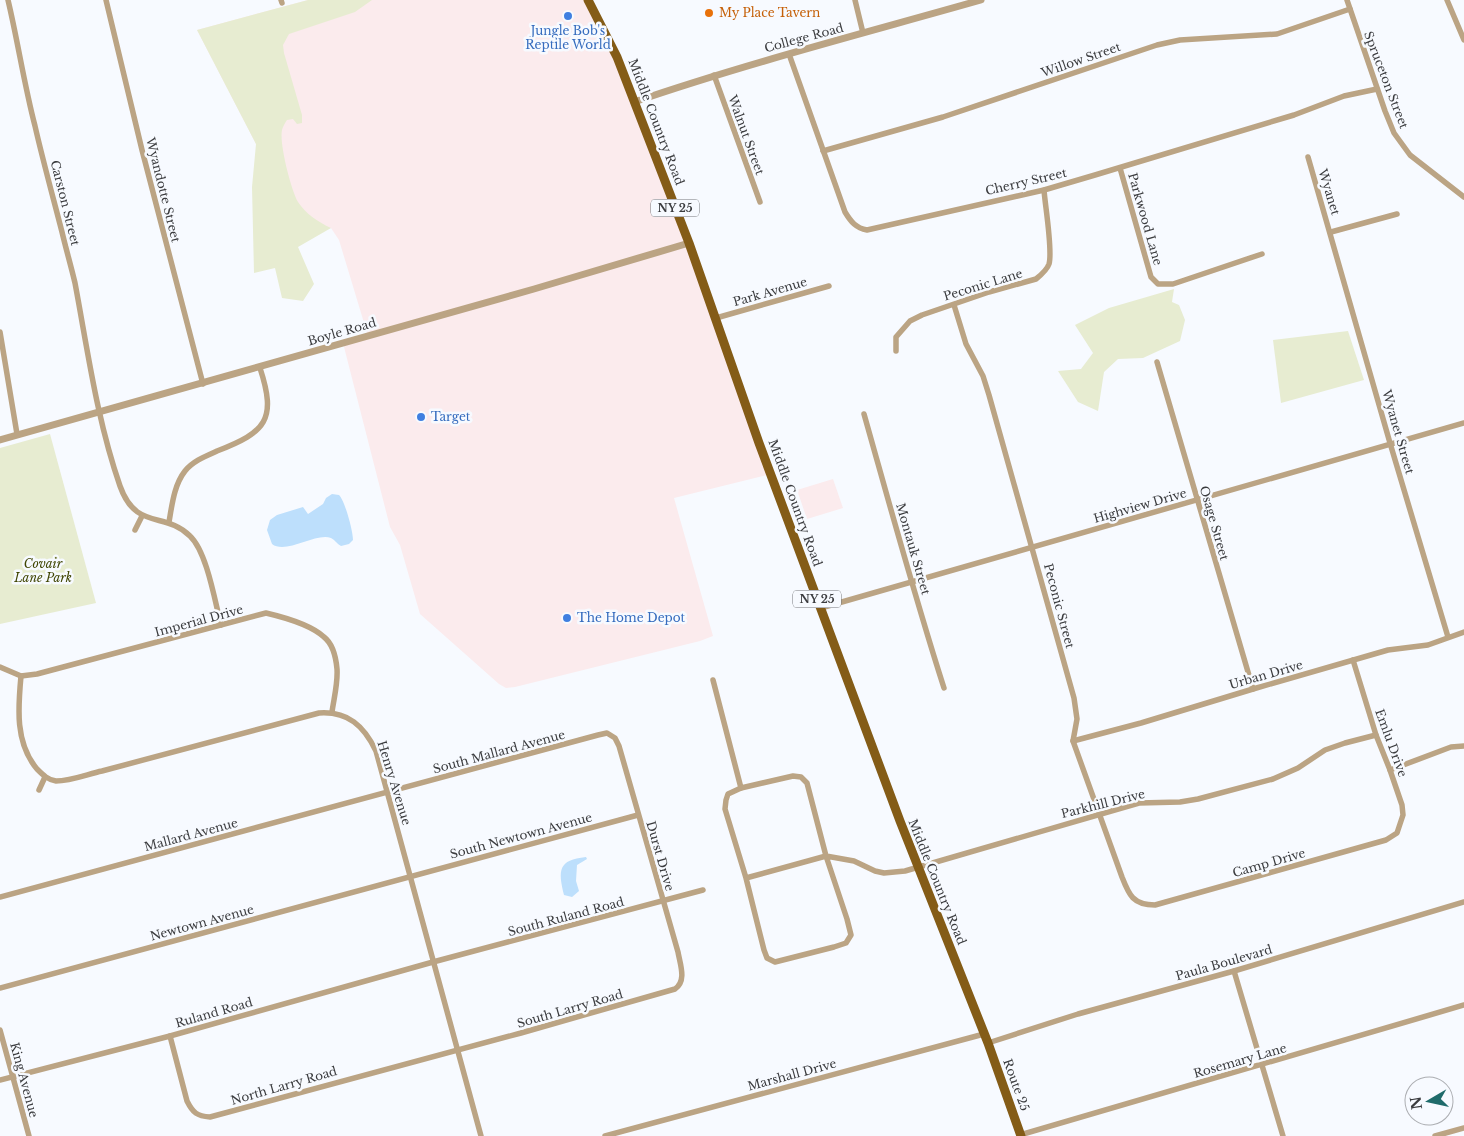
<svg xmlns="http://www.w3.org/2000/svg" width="1464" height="1136" font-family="'Libre Baskerville',serif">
<rect width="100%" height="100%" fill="#f7faff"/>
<g fill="#fbebed">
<polygon points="308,0 588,0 617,57 771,474 674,498 713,636 700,641 515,687 506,688 499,684 420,614 400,545 390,527 343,343 368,336 339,240 331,228 286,241 256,144 197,30"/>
<polygon points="833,479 843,508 807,519 797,490"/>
</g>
<g fill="#e7ecd1">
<path d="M308 0H372L355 12 289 34 283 45 284 53 302 115V123L297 124 293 119 287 120C285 123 283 126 282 130 279 143 291 190 298 202 306 214 318 222 331 228L298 247 314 284 303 301 282 298 275 268 254 273 252 187 256 144 197 30Z"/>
<polygon points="1174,289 1172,302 1179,305 1185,320 1180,341 1143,358 1118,359 1104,372 1098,411 1078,402 1058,371 1081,369 1093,353 1075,325 1109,308"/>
<polygon points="1348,331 1364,380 1281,403 1273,340"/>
<polygon points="50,434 96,603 0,624 0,448"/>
</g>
<g fill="#bddffc">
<path d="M332 494 339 495C345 501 353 531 353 540L349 544 341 546C337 544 335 540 331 538 316 532 286 555 272 544L267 530 270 520 277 515 303 507 308 514 323 504 326 498Z"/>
<path d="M586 857 587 859 577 865 576 881 579 891 572 897 564 895C558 870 558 860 586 857Z"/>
</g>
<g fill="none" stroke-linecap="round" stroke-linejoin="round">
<g stroke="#bba484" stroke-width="5.5">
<path d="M8 0C18 42 24 84 35 126 43 161 53 197 62 232 66 249 71 266 75 283 88 352 97 420 120 486 136 531 165 511 190 536 207 552 215 602 221 625"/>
<polyline points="106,0 142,150 203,384"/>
<polyline points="281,0 282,3"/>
<polyline points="855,0 863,33"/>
<polyline points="1347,0 1385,111 1394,133 1410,155 1464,197"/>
<polyline points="1447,0 1464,40"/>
<path d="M789 54 845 212C851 222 856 228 867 230L1044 190 1095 175 1294 115 1344 96 1377 89"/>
<polyline points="714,75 760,202"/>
<polyline points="823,151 943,117 1157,45 1180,40 1277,34 1350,9"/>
<polyline points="1308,157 1390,443 1448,637"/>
<polyline points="1120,168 1151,277 1158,284 1173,284 1262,254"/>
<polyline points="1331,232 1397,214"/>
<path d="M954 305 966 344 983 376 989 395 1074 698 1077 719 1073 741 1122 877C1129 895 1133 905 1155 905L1386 840 1397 833 1403 815 1402 805 1390 770 1376 735 1353 660"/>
<polyline points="716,318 829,286"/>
<polyline points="0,332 17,434"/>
<path d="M896 351V337L910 321 922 315 989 292 1036 279C1041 275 1047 270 1049 264 1053 251 1045 205 1044 190"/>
<polyline points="1157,362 1253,689"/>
<path d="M864 414C890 506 915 598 944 688"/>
<path d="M169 522C172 505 174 485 185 471 193 461 206 456 217 451 266 432 277 420 260 368"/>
<polyline points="135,530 142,516"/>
<polyline points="821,608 1464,423"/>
<path d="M0 667 21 676 37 674 266 613C283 617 311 625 324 637 333 644 336 658 337 669 338 683 334 698 332 712"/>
<path d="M21 676C18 708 15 743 37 769 43 775 48 780 56 781 71 781 88 774 102 771L319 713C348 711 364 726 376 751L481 1136"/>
<polyline points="713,680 741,788"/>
<polyline points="1073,741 1141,723 1253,689 1388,650 1428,645 1464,632"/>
<polyline points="1390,770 1451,747 1464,746"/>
<polyline points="39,790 45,777"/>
<polyline points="746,878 764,950 767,958 775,962 834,947 846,943 851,935 847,919 826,856 807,783 801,777 793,776 741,788 728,794 726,800 725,809 746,878 826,856 854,861 875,871 884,873 905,871 1139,803 1180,802 1198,799 1273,779 1298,768 1325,750 1345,743 1376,735"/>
<path d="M0 897 598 735 607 733 615 738 619 746 678 952C680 964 687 981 675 989L521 1033 210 1117C197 1116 193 1113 187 1101L170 1036"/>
<polyline points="1234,971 1283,1136"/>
<polyline points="0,988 638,815"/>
<polyline points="0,1030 29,1136"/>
<polyline points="988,1043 1078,1014 1234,971 1464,902"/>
<polyline points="0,1080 170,1036 433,962 703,890"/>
<polyline points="1020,1135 1464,1005"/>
<polyline points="605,1136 984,1034"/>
<polyline points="1435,1136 1464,1128"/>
</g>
<g stroke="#bba484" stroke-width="7">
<path d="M634 102C748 63 865 33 981 0"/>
<polyline points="0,440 534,289 689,243"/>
</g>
<polyline stroke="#845c17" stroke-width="9" points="588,0 617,57 689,243 759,443 900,821 988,1043 1021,1136"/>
</g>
<circle fill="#e8710a" stroke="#f7faff" stroke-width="2" cx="709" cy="13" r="5"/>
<g fill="#3f7fe0" stroke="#f7faff" stroke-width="2">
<circle cx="568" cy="16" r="5"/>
<circle cx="421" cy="417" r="5"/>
<circle cx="567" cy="618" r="5"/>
</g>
<g text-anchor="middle" stroke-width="5" stroke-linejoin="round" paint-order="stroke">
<g fill="#f7faff" stroke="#737579" stroke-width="1">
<rect x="651" y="199.5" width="48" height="17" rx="4"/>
<rect x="793" y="590.5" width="48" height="17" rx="4"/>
</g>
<g font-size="11" font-weight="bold" fill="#3b3c3f">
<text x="675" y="212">NY 25</text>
<text x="817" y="603">NY 25</text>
</g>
<g font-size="12" fill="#c56008" stroke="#f7faff" text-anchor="start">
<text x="719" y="17">My Place Tavern</text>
</g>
<g font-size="12" fill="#366cbe" stroke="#f7faff" text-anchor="start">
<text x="568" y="35" text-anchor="middle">Jungle Bob's<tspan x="568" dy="14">Reptile World</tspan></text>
<text x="431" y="421">Target</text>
<text x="577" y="622">The Home Depot</text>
</g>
<g font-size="12" fill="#3b3c3f" stroke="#f7faff">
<text transform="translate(804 38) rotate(-15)" y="4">College Road</text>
<text transform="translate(1081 60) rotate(-19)" y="4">Willow Street</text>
<text transform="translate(1386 80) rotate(69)" y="4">Spruceton Street</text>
<text transform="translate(656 122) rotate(69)" y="4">Middle Country Road</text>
<text transform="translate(746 135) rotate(70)" y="4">Walnut Street</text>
<text transform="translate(1026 182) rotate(-13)" y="4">Cherry Street</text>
<text transform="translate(163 190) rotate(76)" y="4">Wyandotte Street</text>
<text transform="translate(1329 192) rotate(73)" y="4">Wyanet</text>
<text transform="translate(65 203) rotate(76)" y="4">Carston Street</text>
<text transform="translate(1145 219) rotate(74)" y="4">Parkwood Lane</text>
<text transform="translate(983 285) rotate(-17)" y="4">Peconic Lane</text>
<text transform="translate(770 292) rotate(-16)" y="4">Park Avenue</text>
<text transform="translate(342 332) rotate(-16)" y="4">Boyle Road</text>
<text transform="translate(1398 432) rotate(74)" y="4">Wyanet Street</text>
<text transform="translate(795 503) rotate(70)" y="4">Middle Country Road</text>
<text transform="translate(1140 506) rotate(-16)" y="4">Highview Drive</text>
<text transform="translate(1214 523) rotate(74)" y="4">Osage Street</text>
<text transform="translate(913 549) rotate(74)" y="4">Montauk Street</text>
<text transform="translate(1059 606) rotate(75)" y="4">Peconic Street</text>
<text transform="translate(199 621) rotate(-15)" y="4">Imperial Drive</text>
<text transform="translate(1266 675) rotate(-16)" y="4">Urban Drive</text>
<text transform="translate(1391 743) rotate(70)" y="4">Emlu Drive</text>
<text transform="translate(499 752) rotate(-15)" y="4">South Mallard Avenue</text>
<text transform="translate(394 783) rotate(73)" y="4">Henry Avenue</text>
<text transform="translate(1103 804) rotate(-14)" y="4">Parkhill Drive</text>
<text transform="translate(191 835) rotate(-15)" y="4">Mallard Avenue</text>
<text transform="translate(521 836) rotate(-15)" y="4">South Newtown Avenue</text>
<text transform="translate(660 856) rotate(74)" y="4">Durst Drive</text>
<text transform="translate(1269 863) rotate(-16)" y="4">Camp Drive</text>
<text transform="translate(937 882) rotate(68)" y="4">Middle Country Road</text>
<text transform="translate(566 917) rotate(-15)" y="4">South Ruland Road</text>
<text transform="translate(202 923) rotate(-15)" y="4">Newtown Avenue</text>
<text transform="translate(1224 963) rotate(-16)" y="4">Paula Boulevard</text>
<text transform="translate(570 1009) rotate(-16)" y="4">South Larry Road</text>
<text transform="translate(214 1013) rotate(-16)" y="4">Ruland Road</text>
<text transform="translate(1240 1061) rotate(-16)" y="4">Rosemary Lane</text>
<text transform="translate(792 1075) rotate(-15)" y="4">Marshall Drive</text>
<text transform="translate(24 1080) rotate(75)" y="4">King Avenue</text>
<text transform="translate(1016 1085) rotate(70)" y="4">Route 25</text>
<text transform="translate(284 1086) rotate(-16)" y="4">North Larry Road</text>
</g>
<g font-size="12" font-style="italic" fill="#404603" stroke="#f7faff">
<text x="43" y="568">Covair<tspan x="43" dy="14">Lane Park</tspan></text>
</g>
</g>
<g transform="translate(1429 1101) rotate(261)"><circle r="24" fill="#f7faff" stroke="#acaeb2"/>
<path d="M0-4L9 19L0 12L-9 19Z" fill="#1f6b6b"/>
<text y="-8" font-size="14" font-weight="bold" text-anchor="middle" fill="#3b3c3f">N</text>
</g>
</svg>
